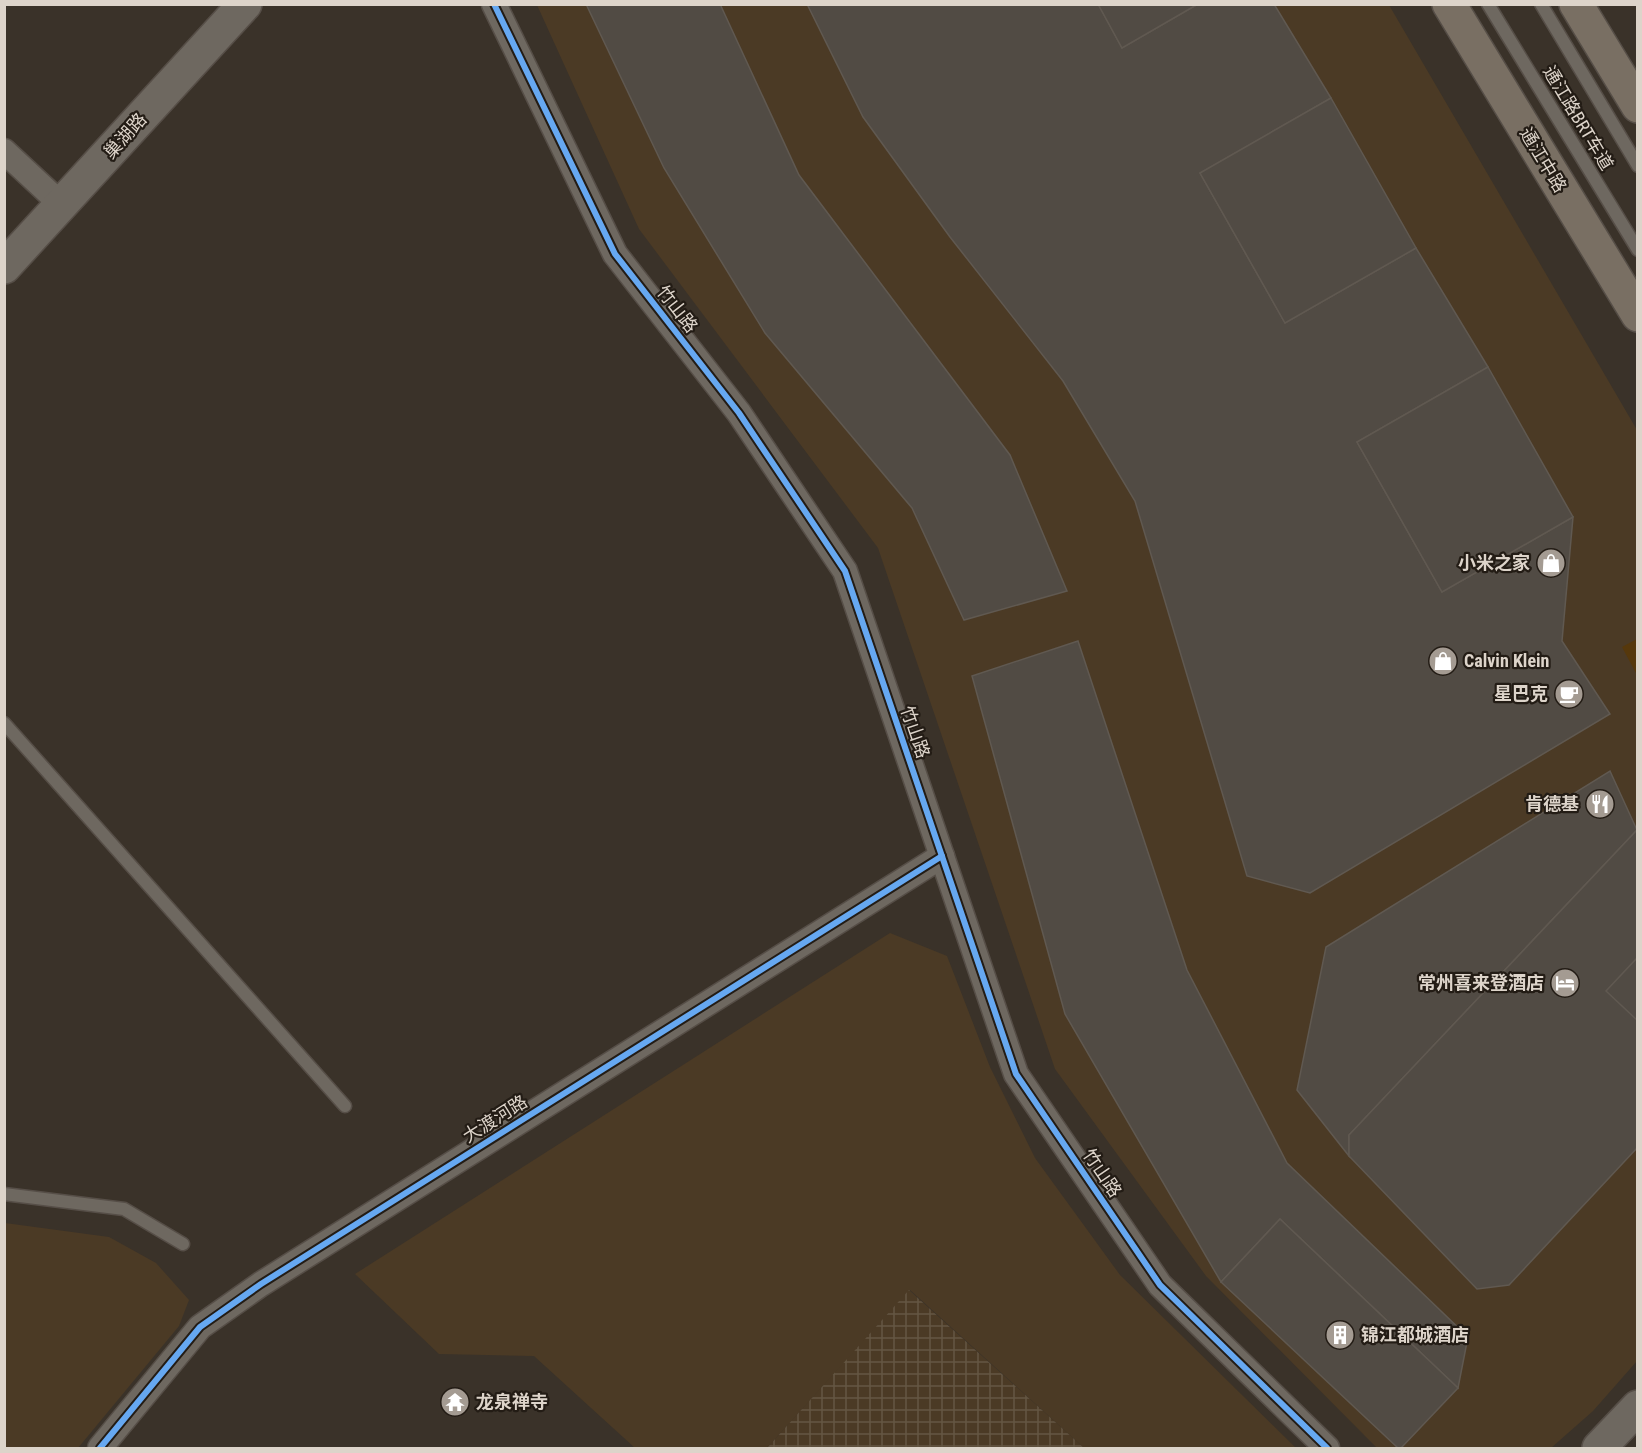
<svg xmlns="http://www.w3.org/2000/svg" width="1642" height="1453" font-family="'Roboto Condensed','Noto Sans SC',sans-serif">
<defs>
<pattern id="industrial-grid" width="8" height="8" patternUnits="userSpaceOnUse" patternTransform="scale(1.5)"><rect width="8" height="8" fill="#4b3a25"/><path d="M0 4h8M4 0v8" fill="none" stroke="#645643"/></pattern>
</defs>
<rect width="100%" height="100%" fill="#3a3229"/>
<g fill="#4b3a25">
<polygon points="537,5 1389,5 1637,430 1637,1361 1593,1411 1551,1448 1377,1448 1206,1276 1055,1069 878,548 639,229"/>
<polygon points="890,933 947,956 990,1067 1035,1158 1120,1275 1296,1448 1084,1448 910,1290 767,1448 635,1448 534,1356 439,1354 355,1274"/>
<polygon points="5,1223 109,1237 156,1263 189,1300 179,1326 78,1448 5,1448"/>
</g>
<polygon fill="url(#industrial-grid)" points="909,1290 1084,1448 767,1448"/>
<polygon fill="#56380c" points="1637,639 1637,675 1622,647"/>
<g fill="#514b44" stroke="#605951" stroke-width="1.5">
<polygon points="586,4 720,4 799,175 1010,455 1067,591 964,620 912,508 765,333 664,168"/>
<polygon points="807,4 1098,4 1122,48 1198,4 1274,4 1331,98 1200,173 1285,323 1416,248 1488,367 1357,442 1442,592 1573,517 1562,641 1610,714 1310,893 1247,876 1135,501 1063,381 950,237 863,117"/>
<polygon points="1098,4 1198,4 1122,48"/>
<polygon points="1331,98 1416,248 1285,323 1200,173"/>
<polygon points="1488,367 1573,517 1442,592 1357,442"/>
<polygon points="1078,641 1187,970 1287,1163 1468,1337 1458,1388 1280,1219 1221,1282 1065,1014 972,676"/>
<polygon points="1610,771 1637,830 1349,1135 1349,1156 1297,1090 1326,947"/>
<polygon points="1637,830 1638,1147 1509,1285 1477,1289 1349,1156 1349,1135"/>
<polygon points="1638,957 1638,1021 1606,991"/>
<polygon points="1280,1219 1458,1388 1401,1448 1398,1448 1221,1282"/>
</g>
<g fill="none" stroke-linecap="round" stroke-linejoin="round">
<g stroke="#564e47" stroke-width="15">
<g id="lane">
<polyline points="1488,4 1638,250"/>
<polyline points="1541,4 1638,166"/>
<polyline points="4,723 345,1106"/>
<polyline points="4,1194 124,1209 183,1244"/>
</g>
</g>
<g stroke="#564e47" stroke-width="27">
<g id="street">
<polyline points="494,4 615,254 739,413 845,571 1016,1074 1160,1285 1327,1448"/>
<polyline points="4,151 62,205"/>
<polyline points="100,1448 200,1327 261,1284 942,856"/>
</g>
</g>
<g stroke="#564e47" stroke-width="36">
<g id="secondary">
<polyline points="4,267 245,4"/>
<polyline points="1599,1448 1638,1407"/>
</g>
</g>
<g stroke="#564e47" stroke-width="36">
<g id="primary">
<polyline points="1449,4 1638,315"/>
<polyline points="1576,4 1638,106"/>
</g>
</g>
<use href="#lane" stroke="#6e6860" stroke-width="12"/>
<use href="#street" stroke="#6e6860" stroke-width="24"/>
<use href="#secondary" stroke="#6e6860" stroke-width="33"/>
<use href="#primary" stroke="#796f63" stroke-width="33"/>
<g stroke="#231c15" stroke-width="10">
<g id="cycleway">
<polyline points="494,4 615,254 739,413 845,571 1016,1074 1160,1285 1327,1448"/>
<polyline points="100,1448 200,1327 261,1284 942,856"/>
</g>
</g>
<use href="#cycleway" stroke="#66a8f1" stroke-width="6"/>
</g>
<defs>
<g id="shop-disc" transform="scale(1.5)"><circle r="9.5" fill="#a49b92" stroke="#231c15"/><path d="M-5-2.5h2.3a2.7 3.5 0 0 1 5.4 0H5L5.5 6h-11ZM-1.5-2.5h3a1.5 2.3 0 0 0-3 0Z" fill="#fff"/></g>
<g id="cafe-disc" transform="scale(1.5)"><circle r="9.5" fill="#a49b92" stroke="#231c15"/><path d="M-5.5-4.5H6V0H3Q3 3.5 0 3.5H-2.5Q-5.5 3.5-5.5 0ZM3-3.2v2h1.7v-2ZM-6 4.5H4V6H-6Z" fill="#fff"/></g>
<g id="restaurant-disc" transform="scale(1.5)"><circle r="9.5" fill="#a49b92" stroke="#231c15"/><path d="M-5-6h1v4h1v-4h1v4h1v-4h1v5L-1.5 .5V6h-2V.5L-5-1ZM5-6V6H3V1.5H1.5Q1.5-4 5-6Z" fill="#fff"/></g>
<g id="hotel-disc" transform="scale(1.5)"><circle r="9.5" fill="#a49b92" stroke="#231c15"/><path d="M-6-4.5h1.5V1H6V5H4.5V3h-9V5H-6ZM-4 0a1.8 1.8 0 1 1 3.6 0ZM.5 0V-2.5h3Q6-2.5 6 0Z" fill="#fff"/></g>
<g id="building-disc" transform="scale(1.5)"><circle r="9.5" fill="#a49b92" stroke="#231c15"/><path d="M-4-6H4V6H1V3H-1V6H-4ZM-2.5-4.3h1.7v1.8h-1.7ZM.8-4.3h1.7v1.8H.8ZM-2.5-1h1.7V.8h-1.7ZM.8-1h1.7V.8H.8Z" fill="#fff"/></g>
<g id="temple-disc" transform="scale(1.5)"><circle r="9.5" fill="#a49b92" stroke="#231c15"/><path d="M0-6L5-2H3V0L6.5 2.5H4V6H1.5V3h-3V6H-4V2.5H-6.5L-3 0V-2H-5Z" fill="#fff"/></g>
</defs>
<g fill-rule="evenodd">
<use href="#shop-disc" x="1551" y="563"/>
<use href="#shop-disc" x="1443" y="661"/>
<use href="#cafe-disc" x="1569" y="694"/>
<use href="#restaurant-disc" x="1600" y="804"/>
<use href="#hotel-disc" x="1565" y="983"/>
<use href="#building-disc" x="1340" y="1335"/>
<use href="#temple-disc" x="455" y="1402"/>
</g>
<g text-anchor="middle" stroke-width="4.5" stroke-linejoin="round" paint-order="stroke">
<g font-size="18" fill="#ddd4ca" stroke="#231c15">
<text transform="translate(1578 118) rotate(59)" y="6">通江路BRT车道</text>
<text transform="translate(125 136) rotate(-48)" y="6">巢湖路</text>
<text transform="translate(1543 160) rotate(59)" y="6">通江中路</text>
<text transform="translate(677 309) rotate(52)" y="6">竹山路</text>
<text transform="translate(915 732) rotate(71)" y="6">竹山路</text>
<text transform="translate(495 1119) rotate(-32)" y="6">大渡河路</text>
<text transform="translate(1102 1173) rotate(56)" y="6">竹山路</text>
</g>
<g font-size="18" font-weight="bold" fill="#ddd4ca" stroke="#231c15" text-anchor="end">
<text x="1530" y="569">小米之家</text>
<text x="1464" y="667" text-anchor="start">Calvin Klein</text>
<text x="1548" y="700">星巴克</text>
<text x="1579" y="810">肯德基</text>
<text x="1544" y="989">常州喜来登酒店</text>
<text x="1361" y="1341" text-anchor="start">锦江都城酒店</text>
<text x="476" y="1408" text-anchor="start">龙泉禅寺</text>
</g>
</g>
<rect width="1642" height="1453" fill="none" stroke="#ddd4ca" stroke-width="12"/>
</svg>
